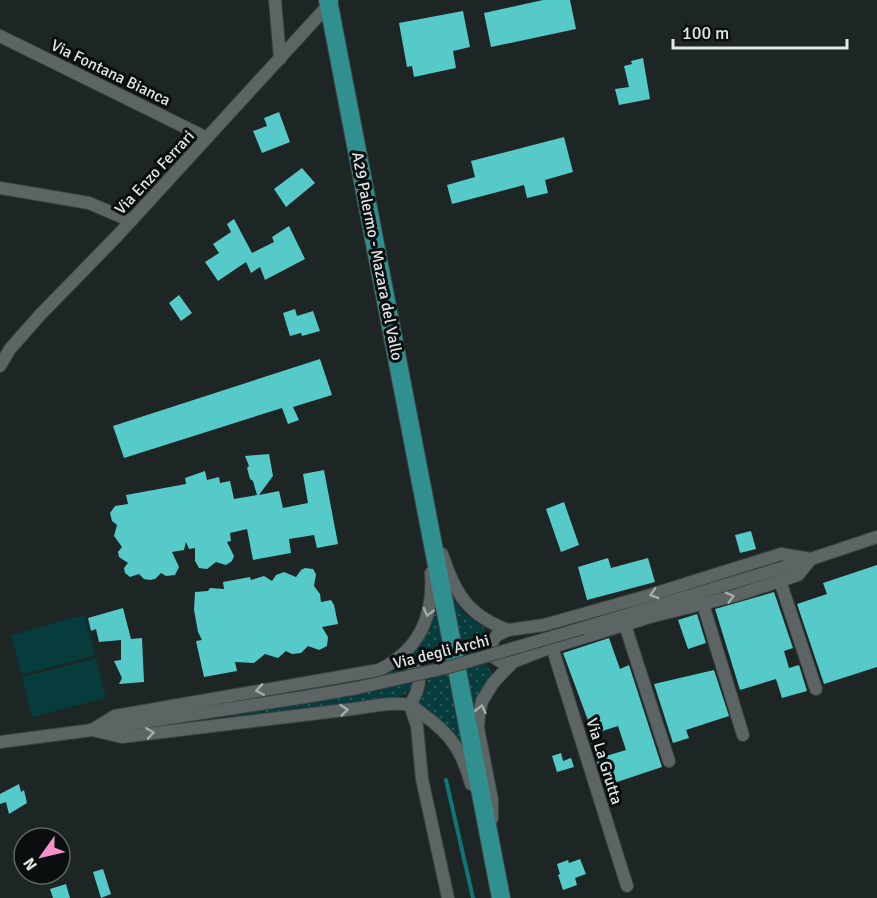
<svg xmlns="http://www.w3.org/2000/svg" width="877" height="898" font-family="Signika,sans-serif">
<defs>
<pattern id="grass-dots" width="8" height="8" patternUnits="userSpaceOnUse" patternTransform="scale(1.5)"><rect width="8" height="8" fill="#063c3c"/><path d="M2 2h.1M6 6h.1" fill="none" stroke="#2a5858" stroke-width="1.8" stroke-linecap="round"/></pattern>
</defs>
<rect width="100%" height="100%" fill="#1e2525"/>
<g fill="url(#grass-dots)">
<polygon points="451,596 465,614 486,629 479,652 482,660 494,675 474,717"/>
<path d="M435 608 462 748 418 705C425 691 434 677 421 663 416 657 414 657 414 650Z"/>
<path d="M400 669 408 671 412 686C406 697 395 698 383 701L230 720 225 700 349 680Z"/>
</g>
<g fill="#063c3c">
<polygon points="84,615 95,655 22,675 11,635"/>
<polygon points="96,658 106,698 32,717 22,677"/>
</g>
<g fill="none" stroke-linecap="round" stroke-linejoin="round">
<polyline stroke="#107575" stroke-width="4" points="446,780 473,898"/>
</g>
<g fill="#55cac9">
<polygon points="543,0 570,0 576,29 491,47 484,13"/>
<polygon points="463,11 470,47 453,51 456,68 414,77 412,66 407,67 399,23"/>
<polygon points="643,58 650,99 619,105 615,89 629,87 624,66 632,64 631,61"/>
<polygon points="279,112 290,142 262,153 253,131 267,126 264,118"/>
<polygon points="564,137 573,172 545,180 548,193 527,198 524,185 452,204 447,185 475,177 471,161"/>
<polygon points="302,168 315,183 286,207 274,189"/>
<polygon points="234,219 252,253 274,242 272,237 289,226 305,259 265,280 260,267 251,273 246,262 218,281 205,262 219,253 213,244 231,232 227,224"/>
<polygon points="179,295 192,313 181,321 169,303"/>
<polygon points="295,309 297,316 313,311 320,331 302,336 301,333 290,336 283,313"/>
<polygon points="320,359 332,395 293,407 299,420 288,424 282,408 124,458 113,426"/>
<polygon points="269,454 273,476 259,495 279,491 283,508 308,503 303,474 324,470 338,544 317,548 314,535 289,539 291,553 253,560 247,529 230,533 231,541 227,542 234,556 232,561 226,565 216,562 207,569 199,568 195,561 195,548 189,549 186,542 184,550 172,552 179,567 175,575 166,576 161,573 155,579 150,580 144,579 139,574 130,577 125,573 124,568 128,563 119,557 118,552 122,547 114,536 117,525 112,521 110,513 115,506 128,504 126,495 186,484 185,478 205,471 207,480 219,477 220,483 230,481 234,499 257,495 253,481 250,479 247,468 249,466 245,456"/>
<polygon points="564,502 579,545 561,552 546,509"/>
<polygon points="751,531 756,549 740,553 735,535"/>
<polygon points="608,558 611,568 648,558 655,582 587,600 578,567"/>
<polygon points="877,565 877,667 824,684 797,604 827,594 823,583"/>
<polygon points="305,568 313,569 316,574 314,586 320,594 321,602 331,600 334,605 338,624 322,627 328,637 327,646 319,650 308,646 301,653 292,654 286,651 278,658 265,654 254,663 235,662 237,671 204,677 196,641 202,640 198,632 194,610 195,592 208,591 210,588 224,589 223,582 250,577 251,580 264,576 272,581 276,575 284,572 296,577 301,570"/>
<polygon points="774,592 793,648 784,651 789,668 799,665 807,691 782,698 776,679 740,690 715,609"/>
<polygon points="123,608 131,639 142,638 144,682 119,684 122,678 114,661 121,660 121,640 99,642 96,629 91,631 88,618"/>
<polygon points="697,614 706,643 688,649 678,620"/>
<polygon points="609,638 620,669 629,665 662,767 605,786 596,759 626,750 618,726 593,734 563,653"/>
<polygon points="714,670 729,716 686,730 689,738 673,743 654,684"/>
<polygon points="561,753 563,761 571,758 574,767 557,772 552,756"/>
<polygon points="19,784 21,792 24,790 27,803 9,814 6,802 0,804 0,794"/>
<polygon points="580,859 586,874 575,878 577,885 563,890 558,875 560,874 557,864 568,860 569,863"/>
<polygon points="103,869 111,894 101,898 93,872"/>
<polygon points="66,884 70,898 53,898 50,889"/>
</g>
<g fill="none" stroke-linecap="round" stroke-linejoin="round">
<g stroke="#3c4242" stroke-width="14">
<g id="street">
<polyline points="275,0 280,59"/>
<polyline points="0,36 207,138"/>
<polyline points="0,188 89,203 131,221"/>
<polyline points="0,366 10,349 40,315 118,235 332,1"/>
<path d="M442 554C455 593 467 615 508 630"/>
<polyline points="780,581 816,689"/>
<polyline points="703,604 743,735"/>
<polyline points="625,625 669,761"/>
<polyline points="583,628 811,559 877,537"/>
<polyline points="552,647 627,886"/>
<path d="M398 659C426 666 422 685 410 705L417 726 422 779 448 898"/>
<polyline points="513,662 501,662 495,658 492,650 492,642 497,635 508,630 544,625 647,596 781,554 811,559"/>
<path d="M92 730 122 737 353 709C370 707 393 701 409 705 415 707 420 712 425 716 451 734 463 753 471 784"/>
<path d="M92 730 115 716 379 670C419 650 434 617 431 573"/>
<polyline points="0,742 92,730 305,697"/>
<polyline points="492,819 492,800 478,728 479,714 482,701 493,683 513,662 549,648 650,617 734,596 798,575 811,559"/>
</g>
</g>
<g stroke="#3c4242" stroke-width="20">
<polyline id="primary" points="328,0 501,898"/>
</g>
<use href="#street" stroke="#5c6464" stroke-width="12"/>
<use href="#primary" stroke="#309090" stroke-width="18"/>
<g stroke="#3c4242" stroke-width="14" stroke-linecap="butt">
<polyline id="street-bridge" points="305,697 357,688 449,667 583,628"/>
</g>
<use href="#street-bridge" stroke="#5c6464" stroke-width="12"/>
</g>
<defs><path id="oneway-chevron" d="M-2-3.5L2.5 0L-2 3.5" fill="none" stroke-width="1.6" stroke-linecap="round" stroke-linejoin="round" transform="scale(1.5)"/></defs>
<g stroke="#a5abab">
<use href="#oneway-chevron" transform="translate(654 594) rotate(163)"/>
<use href="#oneway-chevron" transform="translate(730 597) rotate(-15)"/>
<use href="#oneway-chevron" transform="translate(428 612) rotate(105)"/>
<use href="#oneway-chevron" transform="translate(260 690) rotate(171)"/>
<use href="#oneway-chevron" transform="translate(481 709) rotate(-77)"/>
<use href="#oneway-chevron" transform="translate(344 710) rotate(-6)"/>
<use href="#oneway-chevron" transform="translate(150 733) rotate(-8)"/>
</g>
<g text-anchor="middle" stroke-width="6" stroke-linejoin="round" paint-order="stroke">
<g font-size="16" fill="#e1e5e5" stroke="#0b0e0e">
<text transform="translate(111 72) rotate(26)" y="6">Via Fontana Bianca</text>
<text transform="translate(154 172) rotate(-47)" y="6">Via Enzo Ferrari</text>
<text transform="translate(378 256) rotate(79)" y="6">A29 Palermo - Mazara del Vallo</text>
<text transform="translate(441 651) rotate(-14)" y="6">Via degli Archi</text>
<text transform="translate(605 761) rotate(73)" y="6">Via La Grutta</text>
</g>
</g>
<g transform="translate(42 856) rotate(236)"><circle r="28" fill="#0b0e0e" stroke="#616464" stroke-width="1.5"/>
<path d="M0-4.5L10 22L0 15L-10 22Z" fill="#f890cc"/>
<text y="-9" font-size="16" font-weight="bold" text-anchor="middle" fill="#e1e5e5">N</text>
</g>
<path d="M673 39v9h174v-9" fill="none" stroke="#e1e5e5" stroke-width="3"/>
<text x="682" y="39" font-size="18" fill="#e1e5e5" stroke="#0b0e0e" stroke-width="4.5" paint-order="stroke">100 m</text>
</svg>
